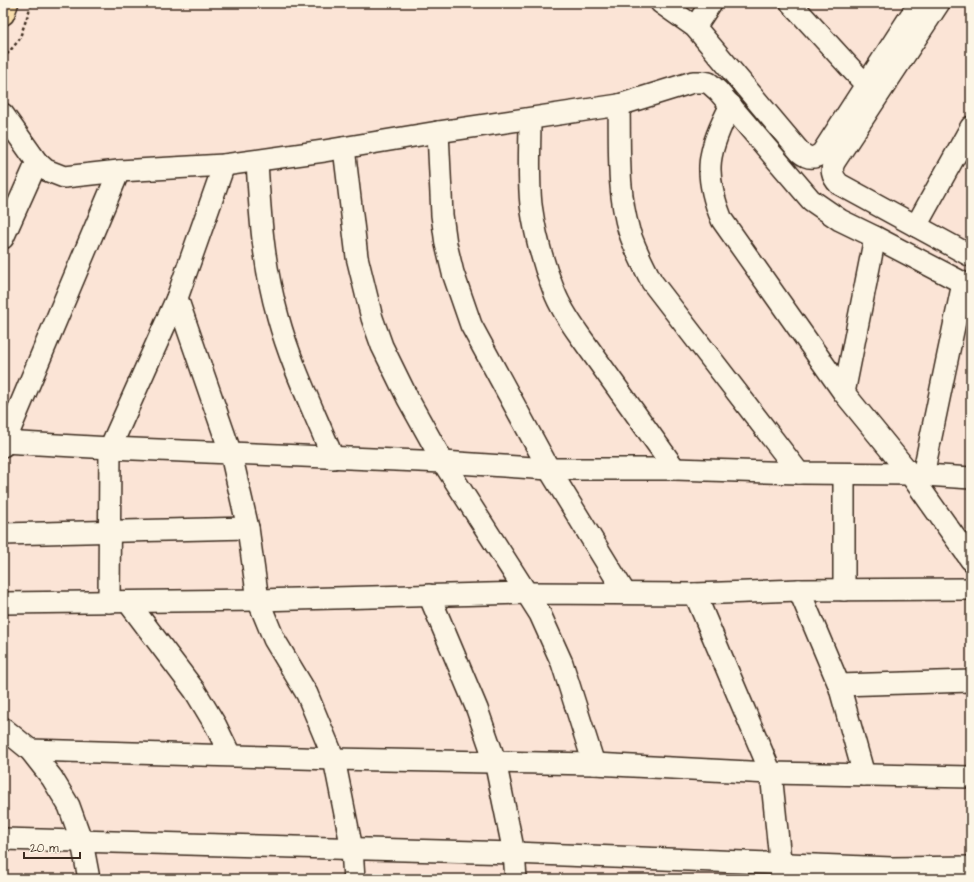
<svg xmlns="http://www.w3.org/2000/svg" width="974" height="882" font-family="'Architects Daughter',sans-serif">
<rect width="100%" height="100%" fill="#fbe4d6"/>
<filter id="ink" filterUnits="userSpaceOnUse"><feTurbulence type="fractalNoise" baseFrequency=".025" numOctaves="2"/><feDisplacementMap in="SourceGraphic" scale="8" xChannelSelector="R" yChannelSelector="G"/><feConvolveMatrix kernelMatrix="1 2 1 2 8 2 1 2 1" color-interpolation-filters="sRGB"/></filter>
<g filter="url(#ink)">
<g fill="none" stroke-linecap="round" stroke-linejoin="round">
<g stroke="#3b2a1e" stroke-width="24">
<g id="street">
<path d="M661 3 695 27 800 152C808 159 814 159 822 153L919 3"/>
<polyline points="791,3 866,85"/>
<path d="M939 3 835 161C830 169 832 177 839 184L971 256"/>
<polyline points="695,27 711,3"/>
<path d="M619 105C620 146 617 191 629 231 635 249 643 265 652 282L799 473"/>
<path d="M731 105C708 150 702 172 722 220L844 393 910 474 971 560"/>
<polyline points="3,114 37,162 46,170 64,177 119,171 224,165 324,151 438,132 619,105 693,82 704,82 709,83 718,91 811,200 840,220 875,237 971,287"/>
<path d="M530 119C530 147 528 176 531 205 535 234 543 264 554 291 560 307 570 322 580 336L675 469"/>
<polyline points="438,132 442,215 446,244 453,273 471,325 549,469 625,593"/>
<polyline points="344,148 357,257 372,318 382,346 408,399 443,462 540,614 562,663 594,764"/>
<path d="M257 161C260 215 263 264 278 317 291 365 314 411 333 458"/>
<polyline points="916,226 971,127"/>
<polyline points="3,238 37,162"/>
<polyline points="177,298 231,454 248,528 258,600 274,639 307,694 334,759 352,849 354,879"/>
<polyline points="844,393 875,237"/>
<polyline points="3,442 110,448 443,462 549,469 675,469 799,473 910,474 971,478"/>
<polyline points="3,446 119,171"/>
<polyline points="844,474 844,590"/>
<polyline points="923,475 963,283"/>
<polyline points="3,534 248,528"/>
<polyline points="799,590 839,685 864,775"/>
<polyline points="695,594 771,773 782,879"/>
<polyline points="429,595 477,709 495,761 514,853 516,879"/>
<polyline points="109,602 110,448 177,298 224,165"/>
<polyline points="128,602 195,691 216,726 230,755"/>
<polyline points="3,603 258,600 527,593 695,594 799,590 971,589"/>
<polyline points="839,685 971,681"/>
<polyline points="3,728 30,750 52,778 69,806 82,842 89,879"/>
<polyline points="30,750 334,759 594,764 771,773 971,777"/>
<polyline points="3,839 514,853 892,868 971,867"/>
</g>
</g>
<g stroke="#3b2a1e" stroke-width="25">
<polyline id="highway" points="3,14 7,3"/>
</g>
<polyline stroke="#3b2a1e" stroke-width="2.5" stroke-dasharray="3 3" stroke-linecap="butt" points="3,59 19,40 32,3"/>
<use href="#street" stroke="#fcf5e5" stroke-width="21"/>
<use href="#highway" stroke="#f9deab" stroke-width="22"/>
</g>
</g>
<rect width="974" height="882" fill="none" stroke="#fcf5e5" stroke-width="16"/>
<rect x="8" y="8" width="958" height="866" fill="none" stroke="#3b2a1e" stroke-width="1.5" filter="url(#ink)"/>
<path d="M24 852v6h56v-6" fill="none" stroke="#3b2a1e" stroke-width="2"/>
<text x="30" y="852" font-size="12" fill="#3b2a1e" stroke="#fcf5e5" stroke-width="3" paint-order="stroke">20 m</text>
</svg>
